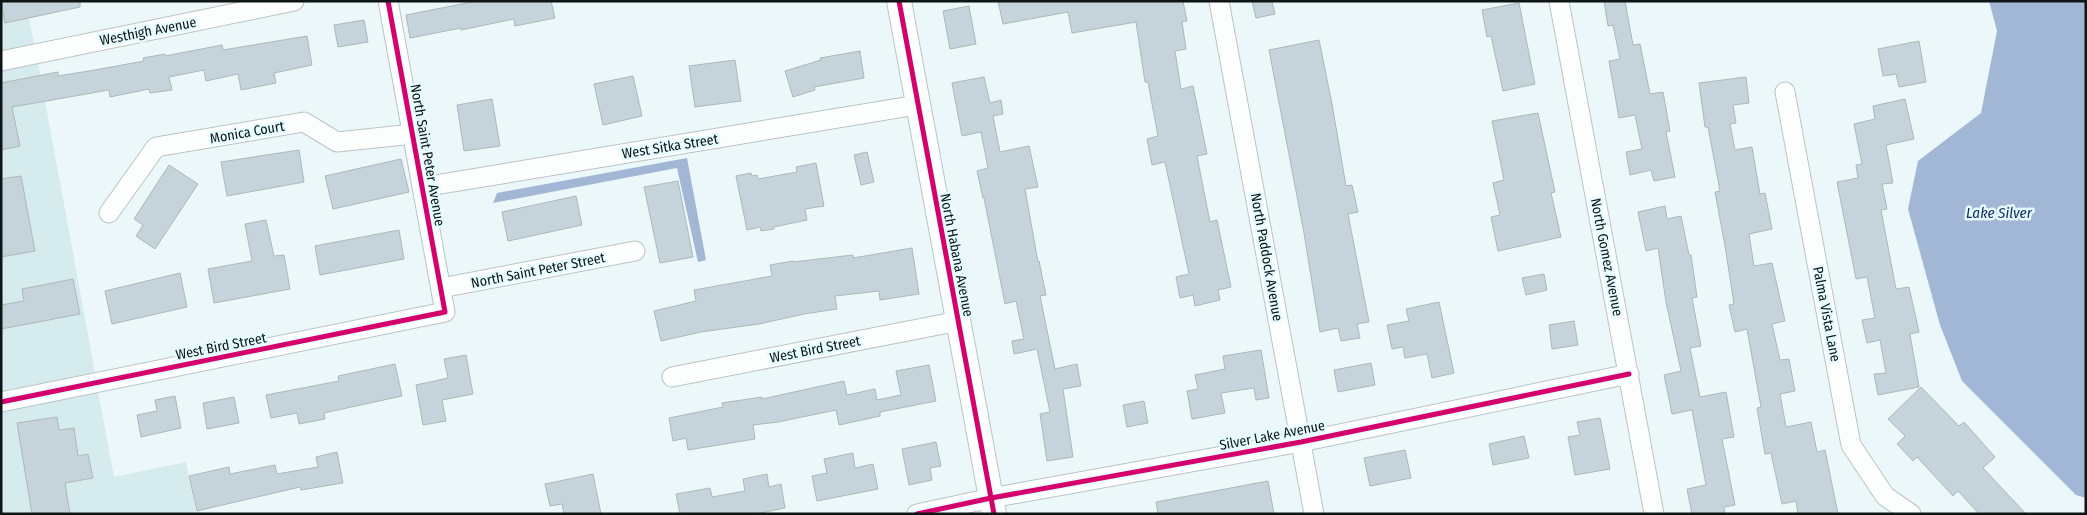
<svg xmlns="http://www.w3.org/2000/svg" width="2087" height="515" font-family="'Fira Sans Condensed',sans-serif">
<rect width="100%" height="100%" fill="#ebf7f8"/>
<g fill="#d5ebed">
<polygon points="1,1 26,1 34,44 1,51"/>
<polygon points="38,63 95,373 1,392 1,70"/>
<polygon points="98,392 114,477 186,462 196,514 1,514 1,412"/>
</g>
<g fill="#a2b7d6">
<polygon points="1989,1 2086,1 2086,498 2076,495 1962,381 1940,325 1908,209 1918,161 1981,113 1997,31"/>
<polygon points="687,158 706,260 698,262 677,168 493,203 497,193"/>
</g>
<g fill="#c4d4da" stroke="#aeb7b9">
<polygon points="1,1 80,1 80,7 5,23"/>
<polygon points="477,1 551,1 555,18 515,26 514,19 461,30 461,28 410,38 406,15"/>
<polygon points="998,1 1183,1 1187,21 1182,22 1186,49 1175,51 1181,89 1193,86 1207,154 1197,156 1210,222 1217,220 1231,287 1218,290 1220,300 1195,306 1193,295 1180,298 1176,277 1189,274 1165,162 1152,165 1147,139 1158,136 1148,82 1145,82 1136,22 1072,33 1068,12 1003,24"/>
<polygon points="1252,1 1272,1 1275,14 1256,18"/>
<polygon points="1604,1 1625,1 1633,45 1640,44 1650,94 1663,92 1670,131 1666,132 1675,177 1654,181 1651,170 1630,175 1626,152 1642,149 1635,115 1619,118 1609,61 1620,59 1613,25 1608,26"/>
<polygon points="1519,3 1535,84 1503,91 1491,36 1487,37 1482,10"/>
<polygon points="969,6 976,44 950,49 943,11"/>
<polygon points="364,20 368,42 338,47 334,25"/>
<polygon points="307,36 312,65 274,73 276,83 241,90 238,74 206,81 204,70 169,77 172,90 150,93 149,89 110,97 109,90 12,107 20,146 1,150 1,83 58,72 58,76 95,70 144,61 143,58 165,54 165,56 222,45 223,50"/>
<polygon points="1319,40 1332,104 1346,186 1352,185 1358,212 1348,214 1369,322 1357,324 1360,338 1341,341 1338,328 1320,332 1304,233 1269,50"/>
<polygon points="1919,41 1926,82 1899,87 1896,74 1883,76 1878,49"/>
<polygon points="860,51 864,78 814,87 815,90 793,97 785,71 821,60 820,58"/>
<polygon points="735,60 741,101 695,107 689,66"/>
<polygon points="633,76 642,116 603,125 594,84"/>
<polygon points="984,77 990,103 1001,100 1003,114 993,116 1000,152 1029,146 1038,187 1025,189 1038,262 1039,261 1046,295 1040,296 1055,369 1077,364 1081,386 1063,389 1073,457 1047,461 1040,414 1050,412 1037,349 1014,354 1012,341 1024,339 1016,301 1005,304 984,198 983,198 977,171 988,168 981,132 962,136 952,83"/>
<polygon points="1746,77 1749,103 1733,105 1736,123 1730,124 1735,150 1752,147 1760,194 1765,193 1772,229 1749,234 1754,266 1772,263 1785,321 1772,324 1780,360 1789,359 1795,391 1780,394 1786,427 1811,422 1817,452 1825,450 1838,514 1798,514 1796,501 1782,504 1771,453 1765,454 1757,408 1761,407 1747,329 1735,332 1729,305 1734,304 1725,246 1715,192 1720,191 1708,127 1705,127 1699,83"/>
<polygon points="492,99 500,146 464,151 457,105"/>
<polygon points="1905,99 1914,139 1886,145 1893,183 1882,184 1887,209 1881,210 1896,289 1909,287 1919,332 1910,334 1919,387 1878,395 1874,374 1886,373 1880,340 1867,343 1862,320 1875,318 1867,277 1856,279 1837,182 1858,178 1856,165 1862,164 1854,124 1875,119 1873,106"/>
<polygon points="1538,113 1555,192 1551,193 1561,237 1498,251 1491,217 1500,215 1493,183 1504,180 1492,121"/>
<polygon points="299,150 304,182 227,196 221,162"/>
<polygon points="867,152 874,182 861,185 854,155"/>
<polygon points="401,159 409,192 333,209 325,176"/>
<polygon points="816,163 824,206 805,209 807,220 774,227 774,229 761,231 760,227 747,230 736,176 751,173 752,176 757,175 758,179 797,172 796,167"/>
<polygon points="169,165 198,184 155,249 136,236 143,225 134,219"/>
<polygon points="21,176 35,251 1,257 1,179"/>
<polygon points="678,181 693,257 660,263 644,187"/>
<polygon points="576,196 582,225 508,241 502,212"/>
<polygon points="1665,206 1667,219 1681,216 1689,255 1691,255 1697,297 1692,298 1701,346 1690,348 1700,397 1726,392 1734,437 1722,439 1735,505 1724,507 1725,514 1692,514 1687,489 1706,485 1692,410 1672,414 1664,375 1681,371 1666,302 1658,248 1646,251 1638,212"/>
<polygon points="266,220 274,256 284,255 290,289 214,303 208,269 252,261 245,224"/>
<polygon points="399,230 404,259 320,275 315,246"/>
<polygon points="912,248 919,294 880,300 879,291 835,296 837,309 804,314 759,324 701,332 661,341 654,311 696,301 694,290 772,276 770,265 793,261 793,262 853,255 853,258"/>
<polygon points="180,273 187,307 112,324 105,291"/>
<polygon points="1544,274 1547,290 1526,295 1522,278"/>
<polygon points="73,279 80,314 1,329 1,305 24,301 22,289"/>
<polygon points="1439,302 1454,373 1432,378 1427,354 1405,358 1403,347 1392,349 1387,325 1409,321 1406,309"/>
<polygon points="1574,321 1578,345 1552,349 1549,325"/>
<polygon points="1261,350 1269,398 1256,400 1254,388 1221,393 1225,413 1192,419 1187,391 1198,389 1195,375 1225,369 1223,356"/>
<polygon points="466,355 473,394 442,400 446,421 423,425 416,385 448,378 444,359"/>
<polygon points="1371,363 1375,385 1338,392 1334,370"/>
<polygon points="395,364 402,396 324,413 325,419 299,424 297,413 271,418 266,395 339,381 338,376"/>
<polygon points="929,365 936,401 880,412 880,416 839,425 836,410 778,422 753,425 755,439 688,450 686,438 673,441 669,418 723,407 722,403 762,397 762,399 844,381 847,395 875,389 877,400 901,395 896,371"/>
<polygon points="1921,387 1959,426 1964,422 1995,457 1983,468 2026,514 1979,514 1958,491 1953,496 1917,457 1913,461 1897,444 1905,436 1888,419"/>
<polygon points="175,396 181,428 141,437 137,415 157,411 155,400"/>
<polygon points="234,397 239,423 207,429 203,403"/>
<polygon points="1144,401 1148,423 1127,427 1123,405"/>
<polygon points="57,417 59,430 74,428 78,456 88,454 93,478 65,483 70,514 32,514 17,423"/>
<polygon points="1600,418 1610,469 1575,475 1568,437 1580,435 1577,422"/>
<polygon points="1524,436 1529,458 1493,465 1489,444"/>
<polygon points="936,442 941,466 930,468 932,480 909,485 902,449"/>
<polygon points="1405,450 1411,478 1370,486 1364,458"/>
<polygon points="337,452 343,483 301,490 300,487 197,511 189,476 229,467 230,474 275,465 277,474 318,467 316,457"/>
<polygon points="853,453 855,468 873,464 878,489 817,501 812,476 827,473 824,459"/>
<polygon points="593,474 601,514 564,514 562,504 550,506 545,484"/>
<polygon points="767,474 769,487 781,484 785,508 756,514 680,514 676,494 710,488 712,497 745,491 743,479"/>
<polygon points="1268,481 1274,514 1158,514 1156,502"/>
</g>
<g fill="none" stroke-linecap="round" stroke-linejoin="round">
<g stroke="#bac4c5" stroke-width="21">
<g id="minor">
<polyline points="1219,1 1314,514"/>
<polyline points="1559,1 1654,514"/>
<polyline points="1,61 294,1"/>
<polyline points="1785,92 1851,445 1885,496 1911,514"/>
<polyline points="423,187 917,105"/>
<polyline points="109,213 156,147 304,122 337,142 413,134"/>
<polyline points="441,288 635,251"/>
<polyline points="672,377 959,321"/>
<polyline points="1,402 445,312 388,1"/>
<polyline points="917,514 991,498 1301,442 1629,374"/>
</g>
</g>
<g stroke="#bac4c5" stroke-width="26">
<polyline id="tertiary" points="899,1 994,514"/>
</g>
<use href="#minor" stroke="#fcfefe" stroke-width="19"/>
<use href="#tertiary" stroke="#fcfefe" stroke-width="24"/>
<g stroke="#e5fbfe" stroke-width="8">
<g id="cycleway">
<polyline points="899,1 994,514"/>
<polyline points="1,402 445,312 388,1"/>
<polyline points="917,514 991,498 1301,442 1629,374"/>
</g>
</g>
<use href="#cycleway" stroke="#d6006c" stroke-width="5"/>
</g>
<g text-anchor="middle" stroke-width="5" stroke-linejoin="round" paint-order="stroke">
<g font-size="14" fill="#0d1515" stroke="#e5fbfe">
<text transform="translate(148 31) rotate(-11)" y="5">Westhigh Avenue</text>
<text transform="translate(247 132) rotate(-10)" y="5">Monica Court</text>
<text transform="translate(670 146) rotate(-9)" y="5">West Sitka Street</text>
<text transform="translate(428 155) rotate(80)" y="5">North Saint Peter Avenue</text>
<text transform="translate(957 255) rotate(79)" y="5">North Habana Avenue</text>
<text transform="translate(1267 257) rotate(80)" y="5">North Paddock Avenue</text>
<text transform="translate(1607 257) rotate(79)" y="5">North Gomez Avenue</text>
<text transform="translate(538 270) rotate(-11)" y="5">North Saint Peter Street</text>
<text transform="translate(1827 314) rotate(79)" y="5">Palma Vista Lane</text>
<text transform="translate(221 346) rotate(-11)" y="5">West Bird Street</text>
<text transform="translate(815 349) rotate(-11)" y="5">West Bird Street</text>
<text transform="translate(1272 435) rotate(-11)" y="5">Silver Lake Avenue</text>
</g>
<g font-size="15" font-style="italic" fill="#112e62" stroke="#e5fbfe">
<text x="1999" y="218">Lake Silver</text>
</g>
</g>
<rect width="2087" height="515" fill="none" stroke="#0d1515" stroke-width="5"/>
</svg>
